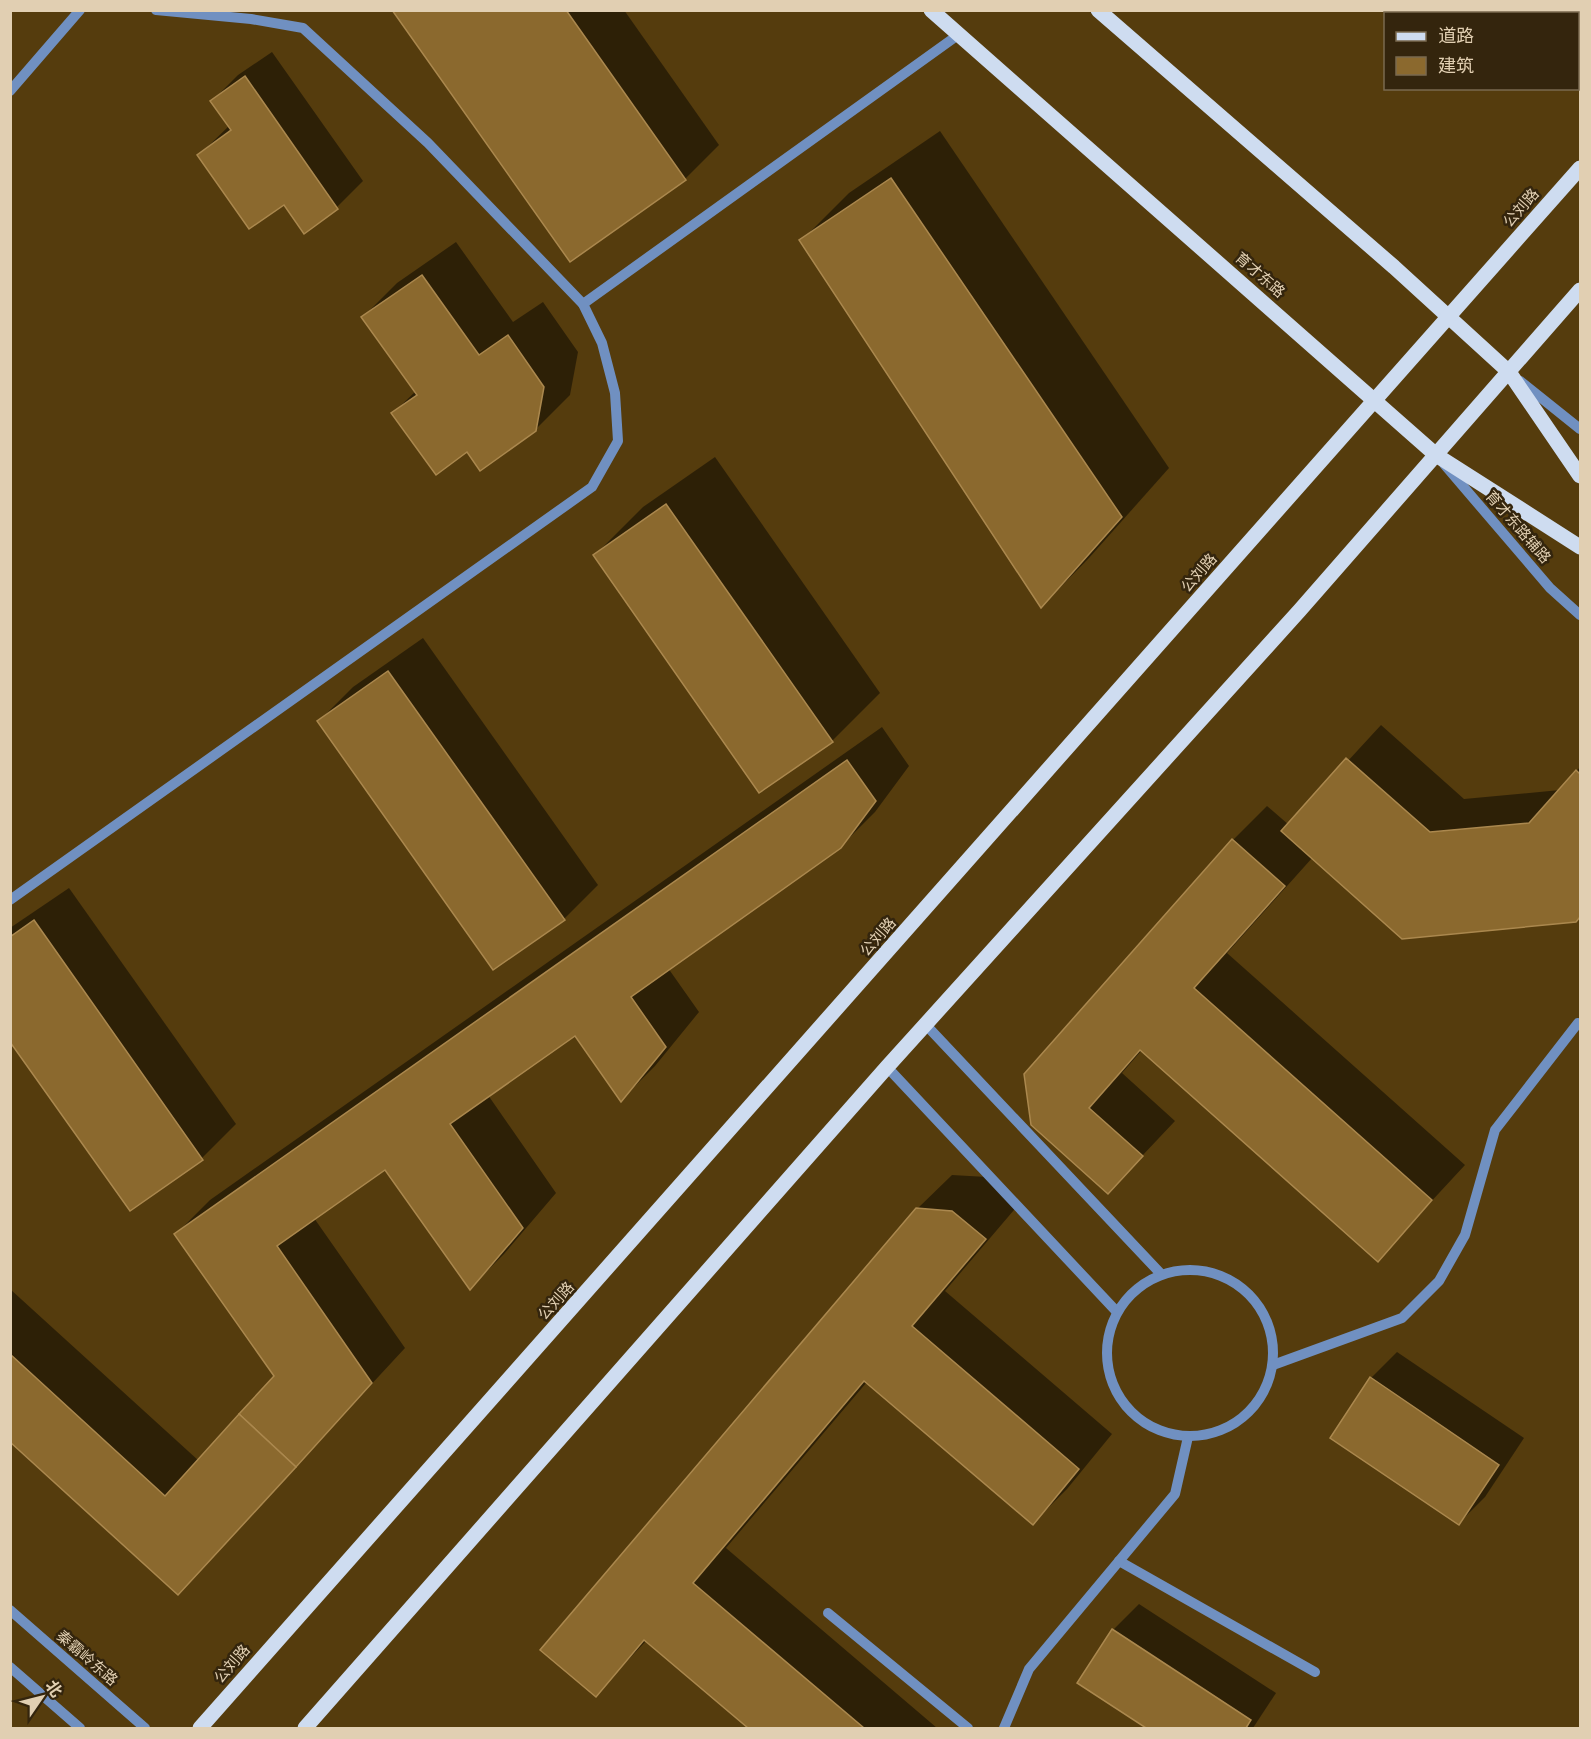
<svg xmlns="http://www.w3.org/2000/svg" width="1591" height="1739" font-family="Signika,'Noto Sans SC',sans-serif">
<rect width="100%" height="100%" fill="#553c0d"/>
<g fill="#0007">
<polygon points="394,10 624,10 719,145 685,179"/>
<polygon points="272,52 363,181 337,207 304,231 284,203 199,155 230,125 212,101 238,75"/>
<polygon points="940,131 1169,468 1089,558 1042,606 801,241 849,193"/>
<polygon points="456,242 513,322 543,302 578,352 570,395 535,430 467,450 393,413 416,391 363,317 397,283"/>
<polygon points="715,457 880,693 832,741 595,555 643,507"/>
<polygon points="423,638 598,885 564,919 319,721 353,687"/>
<polygon points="1381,725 1464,799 1560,790 1580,767 1580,916 1575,921 1313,857 1227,953 1465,1165 1377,1260 1142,1050 1122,1073 1175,1121 1108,1192 1026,1074 1233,840 1267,806 1289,825"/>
<polygon points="882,727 909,766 875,812 840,847 668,968 699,1012 655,1066 621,1100 575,1034 488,1095 556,1193 504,1254 470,1288 386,1168 314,1218 405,1348 178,1593 10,1440 10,1289 199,1461 276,1376 176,1234 210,1200"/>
<polygon points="69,888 236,1124 202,1158 130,1209 10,1040 10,928"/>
<polygon points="952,1175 987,1177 1019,1204 945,1291 1112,1434 1067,1489 1033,1523 867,1382 726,1548 937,1728 750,1728 647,1640 595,1695 917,1209"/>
<polygon points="1397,1352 1524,1438 1485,1497 1459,1523 1371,1378"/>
<polygon points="1139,1604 1276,1693 1253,1728 1149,1728 1079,1683 1113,1630"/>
</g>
<g fill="#8b692e" stroke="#ab884e" stroke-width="1.5">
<polygon points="392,10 566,10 686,180 570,262"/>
<polygon points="245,76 338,209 304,234 284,205 249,229 197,155 231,130 210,101"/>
<polygon points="891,178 1122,517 1041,608 799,240"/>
<polygon points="422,275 479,355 508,335 544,387 536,431 480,471 467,452 436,475 391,413 417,395 361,317"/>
<polygon points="666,504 833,742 759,793 593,555"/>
<polygon points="388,671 565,920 493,970 317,721"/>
<polygon points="1346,758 1430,832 1529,823 1576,770 1580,774 1580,917 1576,922 1402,939 1281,831"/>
<polygon points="847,760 876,801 841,848 631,997 666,1047 621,1102 575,1036 450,1124 523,1228 470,1290 385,1170 277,1246 372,1383 296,1467 239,1414 274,1376 174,1234"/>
<polygon points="1232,839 1285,886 1194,988 1432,1200 1378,1262 1140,1050 1089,1108 1143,1156 1108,1194 1031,1125 1024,1074"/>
<polygon points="34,920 203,1160 130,1211 10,1042 10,937"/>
<polygon points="916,1208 952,1211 986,1239 912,1326 1079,1469 1033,1525 864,1381 693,1583 864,1728 748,1728 644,1640 596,1697 540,1650"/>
<polygon points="10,1354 165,1496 239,1414 296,1467 178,1595 10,1442"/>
<polygon points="1370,1377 1499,1465 1459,1525 1330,1438"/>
<polygon points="1112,1629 1251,1720 1246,1728 1146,1728 1077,1683"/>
</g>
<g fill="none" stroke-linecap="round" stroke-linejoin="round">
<g stroke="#7090c1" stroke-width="10">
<polyline points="10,91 80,10"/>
<polyline points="583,304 958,35"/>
<polyline points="1520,381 1580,429"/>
<polyline points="1444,464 1550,588 1580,615"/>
<polyline points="10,900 592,487 618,441 615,393 602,343 583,304 428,143 303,28 251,19 156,10"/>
<polyline points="926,1025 1161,1274"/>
<polyline points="887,1067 1117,1312"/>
<circle cx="1190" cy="1353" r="83"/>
<polyline points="1273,1365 1402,1318 1439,1281 1465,1235 1495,1130 1578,1023"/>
<polyline points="1119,1561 1315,1672"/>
<polyline points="10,1610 145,1728"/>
<polyline points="828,1613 968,1728"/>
<polyline points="10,1667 80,1728"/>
<polyline points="1004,1728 1029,1669 1175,1494 1188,1437"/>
</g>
<g stroke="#cedcf0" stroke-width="15">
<polyline points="931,10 1436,455 1580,547"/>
<polyline points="1098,10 1394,267 1509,372 1580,476"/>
<polyline points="200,1728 1580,168"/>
<polyline points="305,1728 887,1067 1300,610 1580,290"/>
</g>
</g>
<g text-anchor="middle" stroke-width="5" stroke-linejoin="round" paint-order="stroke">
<g font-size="15" fill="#e1cfb2" stroke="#34250d">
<text transform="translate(1521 208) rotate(-49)" y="5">公刘路</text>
<text transform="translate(1260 275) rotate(41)" y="5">育才东路</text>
<text transform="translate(1518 527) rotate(49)" y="5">育才东路辅路</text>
<text transform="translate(1199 573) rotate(-49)" y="5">公刘路</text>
<text transform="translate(878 937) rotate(-49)" y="5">公刘路</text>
<text transform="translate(556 1301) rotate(-48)" y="5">公刘路</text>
<text transform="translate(87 1658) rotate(41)" y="5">秦霸岭东路</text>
<text transform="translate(232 1664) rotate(-49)" y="5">公刘路</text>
</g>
</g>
<rect width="1591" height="1739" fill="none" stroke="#e1cfb2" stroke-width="24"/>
<rect x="1384" y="12" width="195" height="78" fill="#34250d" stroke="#79694f" stroke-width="1.5"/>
<rect x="1396" y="32" width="30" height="9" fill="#cedcf0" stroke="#79694f" stroke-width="1.5"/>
<text x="1438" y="42" font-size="18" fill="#e1cfb2">道路</text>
<rect x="1396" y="57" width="30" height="18" fill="#8b692e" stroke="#79694f" stroke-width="1.5"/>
<text x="1438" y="72" font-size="18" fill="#e1cfb2">建筑</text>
<g transform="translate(42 1697) rotate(55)" stroke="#34250d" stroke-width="4.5" paint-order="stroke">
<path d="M0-4.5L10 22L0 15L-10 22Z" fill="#e1cfb2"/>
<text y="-9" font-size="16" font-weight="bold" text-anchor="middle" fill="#e1cfb2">北</text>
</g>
</svg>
